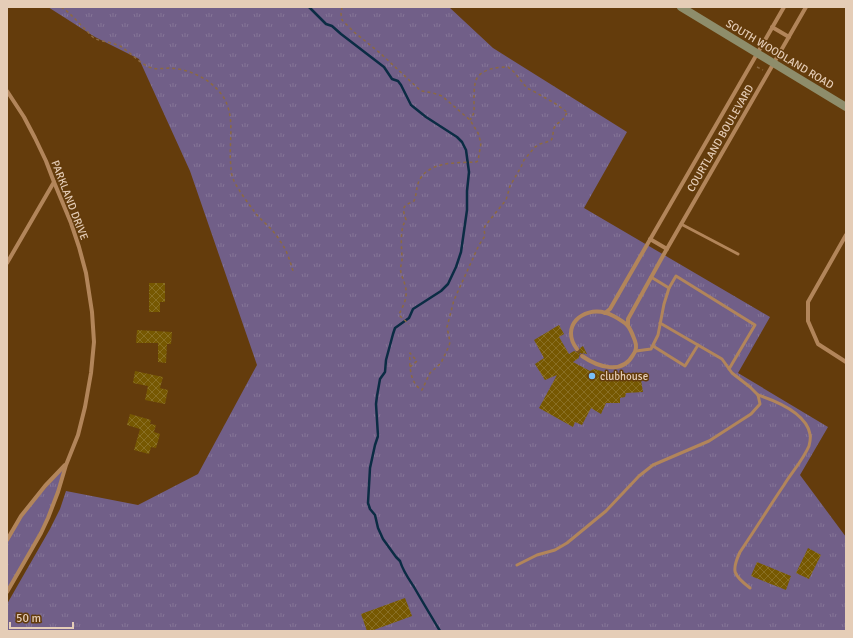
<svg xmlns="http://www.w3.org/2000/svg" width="853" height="638" font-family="Signika,sans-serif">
<defs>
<pattern id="grass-tufts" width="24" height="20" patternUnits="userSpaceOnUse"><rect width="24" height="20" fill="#715f88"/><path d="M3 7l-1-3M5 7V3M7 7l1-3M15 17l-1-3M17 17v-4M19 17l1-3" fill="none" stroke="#857597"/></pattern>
<pattern id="building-cross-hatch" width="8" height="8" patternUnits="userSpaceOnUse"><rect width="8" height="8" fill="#765801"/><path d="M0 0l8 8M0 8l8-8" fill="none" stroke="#896f24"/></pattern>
</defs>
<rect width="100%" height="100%" fill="#643c0c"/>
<g fill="url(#grass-tufts)">
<polygon points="48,7 449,7 493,48 627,132 584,208 770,317 738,373 828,427 800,475 846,537 846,631 7,631 7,604 50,529 60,509 66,491 138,505 198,474 257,365 190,171 139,59 95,37"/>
<polygon points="66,465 48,518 7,592 7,540 21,516"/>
</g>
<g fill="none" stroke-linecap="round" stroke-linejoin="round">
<path stroke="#0b2c44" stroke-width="2.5" d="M309 7 326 24 332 26 341 34 384 67 392 79 398 81 401 85 411 105 426 117 457 137 462 142 466 150 469 172 467 191V210L461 252 456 267 448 284 441 291 413 309 409 318 395 328 393 334 386 360 385 372 380 379 377 396 376 404 378 436 375 445 370 468 368 503 370 509 375 515 378 528 383 539 396 557 400 561C403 571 408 578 414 587 422 601 431 616 440 631"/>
</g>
<g fill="url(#building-cross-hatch)">
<polygon points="149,283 165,283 165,302 160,302 160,312 149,312"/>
<polygon points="559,325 564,334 559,337 569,354 574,351 577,352 579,352 580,349 580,348 583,346 587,354 586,354 582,353 580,353 579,356 579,358 573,362 590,371 594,369 608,373 640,374 643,392 626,393 625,397 620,398 620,403 606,403 601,414 591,408 582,425 575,422 573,427 539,408 557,375 545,380 535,364 544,358 534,340"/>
<polygon points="137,330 172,332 171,344 167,344 166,363 158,362 158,343 136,343"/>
<polygon points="135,371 163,377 160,388 168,390 165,404 145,400 148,386 133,383"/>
<polygon points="130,414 151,420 150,424 156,425 154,432 160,434 156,448 151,447 149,454 134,450 140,429 127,425"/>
<polygon points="808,548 821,555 809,579 796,573"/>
<polygon points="757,562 791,576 786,590 751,576"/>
<polygon points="405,598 412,616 371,631 367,631 361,614"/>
</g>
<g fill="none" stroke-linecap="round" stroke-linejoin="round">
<polyline stroke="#775226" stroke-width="4" stroke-dasharray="4 2" stroke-linecap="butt" points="577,349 582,356"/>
<g stroke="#8c6941" stroke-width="1.5" stroke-dasharray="3 3" stroke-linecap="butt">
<path d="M61 7C71 13 78 23 87 31 89 33 91 36 94 38 101 42 112 42 120 46 129 51 138 62 149 67 156 70 163 68 170 68 190 69 213 80 224 98 236 119 228 144 231 167 231 172 232 177 234 181 240 193 249 204 256 214 264 223 274 230 280 241 287 250 290 261 293 271"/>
<path d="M342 7 341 14 342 20 354 32 380 53 421 91 433 93 442 96 470 120 478 133 481 143 478 161 476 162C457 163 431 161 420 179 416 186 417 194 414 201 402 206 402 208 406 220 399 229 402 249 402 260 401 265 400 269 401 273 403 280 407 287 406 295 406 302 401 309 399 315L409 324"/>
<polyline points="768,47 775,51"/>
<polyline points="757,67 763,70"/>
<path d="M410 367 417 361 410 353C409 365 410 384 422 390L430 373 441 363 449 346 450 342 447 327 454 300 479 245 485 236 484 229 485 226 506 200 510 186 521 167 524 160 535 147 540 144 550 141 552 139 554 128 557 124 562 120 565 117 566 114 568 113 556 104 535 92 527 88 514 72 508 67C497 67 477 69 475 84 474 89 474 96 474 102 474 111 475 113 470 120"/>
</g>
<g stroke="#b2855a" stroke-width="3">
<polyline points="681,224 738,254"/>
<polyline points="669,288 676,276 755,325 729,369"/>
<polyline points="653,346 685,366 698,345"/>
<polyline points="636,351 651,349 658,335 664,304 669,288 651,277"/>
<polyline points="517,565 537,555 555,550 567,543 606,511 639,476 653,465 709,441 751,414 760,404 758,395 750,387 732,373 722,359 660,323"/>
<path d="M750 588C733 575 731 571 740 552 755 530 769 507 784 485 792 472 803 460 809 446 810 442 811 438 810 434 806 413 776 401 758 395"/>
</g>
<g stroke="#b2855a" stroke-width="4">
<polyline points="772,27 789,37"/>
<polyline points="7,91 24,117 35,138 46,161 54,182 71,223 79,247 86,273 92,312 94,342 91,373 85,407 78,435 66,465 58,492 48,518 41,533 7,592"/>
<polyline points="846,235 808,302 808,321 818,344 846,362"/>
<polyline points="650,239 667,249"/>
<polyline points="7,263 54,182"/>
<polyline points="605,313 610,309 784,7"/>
<polyline points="628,325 628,319 664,254 806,7"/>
<path d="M577 349C560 327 582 306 606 313 611 314 623 321 627 325 631 329 633 336 635 341 637 346 636 351 633 355 622 375 598 367 582 356"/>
<polyline points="7,540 21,516 45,486 65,465"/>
</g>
<polyline stroke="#8e8d6b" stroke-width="8" points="681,7 846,107"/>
</g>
<circle fill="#79bff8" stroke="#643c0c" stroke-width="1.5" cx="592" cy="376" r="4"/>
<g text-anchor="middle" stroke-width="3" stroke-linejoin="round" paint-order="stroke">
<g font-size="11" fill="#e5cdb7" stroke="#643c0c">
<text transform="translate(780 54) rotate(31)" y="4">SOUTH WOODLAND ROAD</text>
<text transform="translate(720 138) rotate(-60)" y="4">COURTLAND BOULEVARD</text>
<text transform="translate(70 200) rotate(69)" y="4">PARKLAND DRIVE</text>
</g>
<g font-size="11" fill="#e5cdb7" stroke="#643c0c" text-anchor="start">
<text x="600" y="380">clubhouse</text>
</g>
</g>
<rect width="853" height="638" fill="none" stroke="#e5cdb7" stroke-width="16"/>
<path d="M10 622v6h63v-6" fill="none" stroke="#e5cdb7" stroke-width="2"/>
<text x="16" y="622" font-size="12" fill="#e5cdb7" stroke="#643c0c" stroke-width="3" paint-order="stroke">50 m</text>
</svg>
